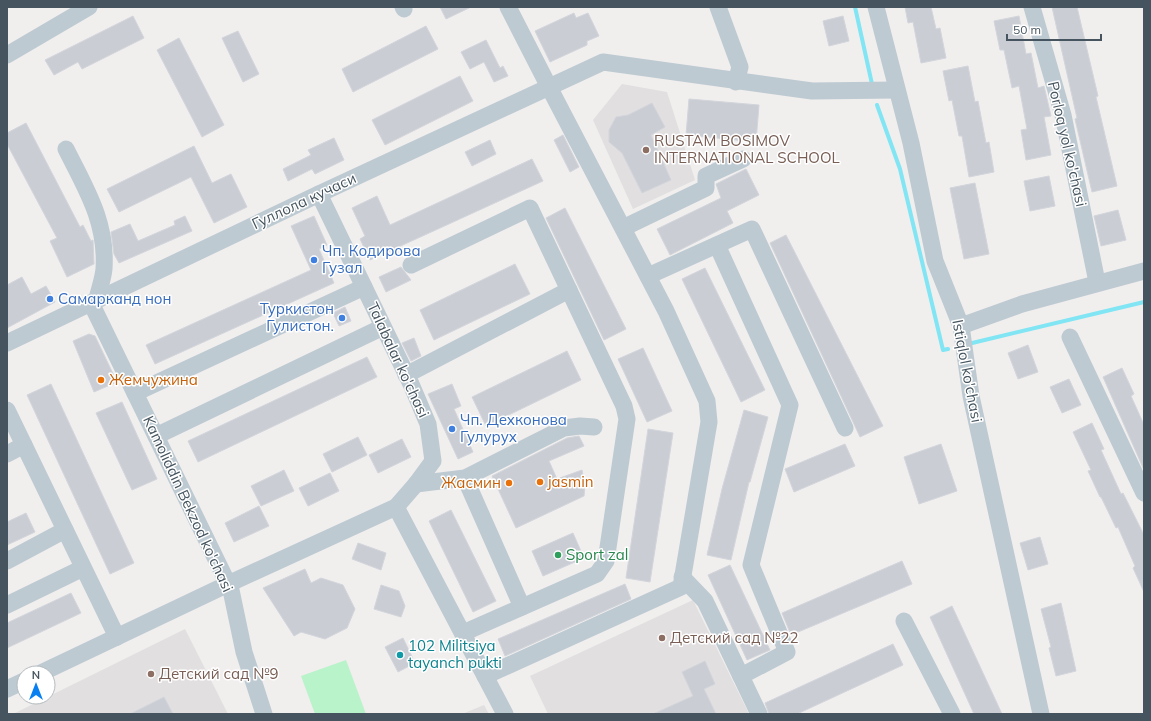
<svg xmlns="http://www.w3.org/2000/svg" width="1151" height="721" font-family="Mulish,sans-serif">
<rect width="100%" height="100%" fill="#f1eeee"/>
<g fill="#e2dfe0">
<polygon points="622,84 667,92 695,180 633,209 593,120"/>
<polygon points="693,600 749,714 548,714 530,676"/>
<polygon points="185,629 228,714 15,713"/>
<polygon points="484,705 489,714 462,714"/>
</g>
<polygon fill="#b8f3ca" points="346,660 366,714 315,714 301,676"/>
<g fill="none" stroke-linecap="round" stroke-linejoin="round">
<g stroke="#81e5f4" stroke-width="4">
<polyline points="855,7 872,84"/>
<polyline points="877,105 900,169 943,350 948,349"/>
<polyline points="968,344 1144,302"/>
</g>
</g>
<g fill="#caced4" stroke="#d2d5db">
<polygon points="440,7 471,7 446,19"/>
<polygon points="905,7 931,7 936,29 940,28 946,58 921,63 913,22 908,23"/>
<polygon points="1052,7 1077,7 1098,96 1096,97 1117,186 1092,192 1075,119 1077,118"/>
<polygon points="574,13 576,18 588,13 599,36 587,41 587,45 550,62 535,31"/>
<polygon points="133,16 144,38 82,69 78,62 54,75 45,60"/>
<polygon points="843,16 849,41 829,46 823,21"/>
<polygon points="1019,16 1026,54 1031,53 1038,88 1044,86 1051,116 1044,117 1051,155 1026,160 1021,130 1027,129 1019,86 1012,88 1004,50 1000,50 994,21"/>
<polygon points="426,26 438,49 353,92 342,69"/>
<polygon points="238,31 259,74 243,82 222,38"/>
<polygon points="179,38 224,125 202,137 157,50"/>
<polygon points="486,40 500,68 503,66 508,76 494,82 484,62 470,69 461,52"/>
<polygon points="968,66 975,102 978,101 986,143 989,142 994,172 969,177 962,136 959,136 952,100 949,101 943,71"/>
<polygon points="460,76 473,101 385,145 372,120"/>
<polygon points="689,99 759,105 756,142 686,135"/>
<polygon points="652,103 665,127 651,135 671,180 642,193 622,153 609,142 609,130 616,117 628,115"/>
<polygon points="26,123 80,227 83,225 91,241 93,240 94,264 67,277 50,241 57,238 7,144 7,133"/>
<polygon points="563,135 579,167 570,172 554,140"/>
<polygon points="334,138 344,160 315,174 312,169 288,181 283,169 311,155 308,150"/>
<polygon points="490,140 496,154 472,166 465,152"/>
<polygon points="194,146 212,183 231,174 247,207 214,223 191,177 119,212 107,189"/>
<polygon points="532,159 543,181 370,260 360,239 365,236 352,208 377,196 390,225"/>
<polygon points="746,169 759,195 727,211 733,223 670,255 657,229 721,198 716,184"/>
<polygon points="1049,176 1055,206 1030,211 1024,181"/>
<polygon points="975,183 989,254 964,259 950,188"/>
<polygon points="565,208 626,329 604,340 546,218"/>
<polygon points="1118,210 1126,240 1101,246 1094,216"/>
<polygon points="185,216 192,231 119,263 114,254 111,232 130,224 138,241 175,225 174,221"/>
<polygon points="314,216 327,245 319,249 334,283 155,364 146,345 311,270 291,226"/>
<polygon points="786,235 883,426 860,437 770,243"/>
<polygon points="515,264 530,294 434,340 420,310"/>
<polygon points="401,267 411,280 386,292 379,277"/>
<polygon points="705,268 765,390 741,402 682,279"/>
<polygon points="22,277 31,294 46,286 55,302 7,328 7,285"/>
<polygon points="345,307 351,321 339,326 333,313"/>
<polygon points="89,334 95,336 117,382 94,392 73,341"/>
<polygon points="414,338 421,356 411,361 402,343"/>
<polygon points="1028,345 1038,372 1018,379 1008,353"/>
<polygon points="643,348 672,411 647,422 618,359"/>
<polygon points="567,351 581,380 486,426 472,397"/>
<polygon points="367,357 377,377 198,462 188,441"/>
<polygon points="1122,368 1134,394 1131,396 1144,425 1144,470 1103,377"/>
<polygon points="1069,379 1081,405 1062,413 1050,387"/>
<polygon points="51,384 134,563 110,574 27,395"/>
<polygon points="452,384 461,406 454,409 473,452 458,459 428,394"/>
<polygon points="122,402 157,479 132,490 96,413"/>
<polygon points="744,410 768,417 750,482 749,482 731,560 707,555 722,489"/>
<polygon points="1092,423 1104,449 1101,450 1121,494 1123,493 1144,535 1144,592 1133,568 1135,566 1118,527 1116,528 1101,497 1100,497 1088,471 1091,470 1073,432"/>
<polygon points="648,429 673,433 650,582 626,578"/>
<polygon points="579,436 584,446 549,461 557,479 582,470 585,485 584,496 516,528 492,476 567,438"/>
<polygon points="358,437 367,455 332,472 323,454"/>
<polygon points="402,439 411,457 378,473 369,455"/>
<polygon points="845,444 855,466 794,492 785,469"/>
<polygon points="941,444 957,491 919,504 904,457"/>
<polygon points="284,470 294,491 261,506 251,486"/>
<polygon points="330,473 339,491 308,506 299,488"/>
<polygon points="259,506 269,526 234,542 225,523"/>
<polygon points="451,510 496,601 473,612 429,521"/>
<polygon points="26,513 35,532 7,545 7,522"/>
<polygon points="573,533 584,558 543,576 532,551"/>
<polygon points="1040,537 1048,564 1028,570 1020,543"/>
<polygon points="358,543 386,553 381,570 352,559"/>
<polygon points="902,561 912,584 791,635 782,613"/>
<polygon points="730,565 770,650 747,660 708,575"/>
<polygon points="305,569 311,583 321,578 343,585 355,609 347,628 325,639 301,632 294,636 263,588"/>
<polygon points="625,584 631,599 505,656 498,639"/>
<polygon points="381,585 399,591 405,606 401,617 374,609"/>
<polygon points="71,593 81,613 7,648 7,623"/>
<polygon points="1061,603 1076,671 1056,676 1049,648 1051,647 1041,609"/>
<polygon points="952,606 1002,714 974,714 930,617"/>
<polygon points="403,638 415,663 398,672 385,647"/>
<polygon points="893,644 903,665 797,714 769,714 765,703"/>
<polygon points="705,661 715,684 704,689 716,714 653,714 693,696 682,672"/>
<polygon points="164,697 173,714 130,714"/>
</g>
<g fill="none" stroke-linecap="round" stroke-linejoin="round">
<g stroke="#bdcad2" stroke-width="17">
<polyline points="403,7 404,9"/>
<polyline points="718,7 740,67 736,82"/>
<polyline points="876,7 911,143 935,261 961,326 971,396 1041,714"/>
<polyline points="1032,7 1063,115 1097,282"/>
<polyline points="7,55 89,7"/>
<path d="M66 149C86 189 107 222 104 269 103 279 99 290 97 299"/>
<polyline points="623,228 706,188 706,176 743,159"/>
<polyline points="717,245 790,405 751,565 787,652 741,676"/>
<polyline points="411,265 530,208 624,406 627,419 606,561 597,574 463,633"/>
<polyline points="648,276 752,229 845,428"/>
<polyline points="91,303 231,590 244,652 264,714"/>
<polyline points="961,326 1022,304 1144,271"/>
<polyline points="1070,337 1144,493"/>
<polyline points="7,343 319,194 603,62 812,91 896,90"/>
<polyline points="406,375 569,290"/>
<polyline points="135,393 364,287"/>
<polyline points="7,410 117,637"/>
<polyline points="156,436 383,327"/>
<polyline points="7,454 24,445"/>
<polyline points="465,478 522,607"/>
<polyline points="416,484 465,478 564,428 580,426 594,427"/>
<polyline points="396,507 505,714"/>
<polyline points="7,561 65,530"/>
<polyline points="682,577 705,601 759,714"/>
<polyline points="7,605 83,568"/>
<polyline points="904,621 952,714"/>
<polyline points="41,673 228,584 396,507 416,484 433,461 428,424 411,384 319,194"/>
<polyline points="485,676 681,587 709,422 707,401 666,311 549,87 508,7"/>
<polyline points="7,689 24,681"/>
</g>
</g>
<g fill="#8d6e63" stroke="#fff" stroke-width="1.5">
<circle cx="646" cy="150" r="4"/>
<circle cx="662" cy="638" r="4"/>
<circle cx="151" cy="674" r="4"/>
</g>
<g fill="#3f7fe0" stroke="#fff" stroke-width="1.5">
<circle cx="314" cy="260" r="4"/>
<circle cx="50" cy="299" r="4"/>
<circle cx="342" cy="318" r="4"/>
<circle cx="452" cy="429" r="4"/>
</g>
<g fill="#e8710a" stroke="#fff" stroke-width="1.5">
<circle cx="101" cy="380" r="4"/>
<circle cx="540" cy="482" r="4"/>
<circle cx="509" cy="483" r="4"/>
</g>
<circle fill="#2e9e5b" stroke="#fff" stroke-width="1.5" cx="558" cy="555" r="4"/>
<circle fill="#0f9aa8" stroke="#fff" stroke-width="1.5" cx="400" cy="655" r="4"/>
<g text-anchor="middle" stroke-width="3" stroke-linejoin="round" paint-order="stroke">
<g font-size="15" fill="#785e54" stroke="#fff" text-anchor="start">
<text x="654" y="146">RUSTAM BOSIMOV<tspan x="654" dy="17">INTERNATIONAL SCHOOL</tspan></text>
<text x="670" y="643">Детский сад №22</text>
<text x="159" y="679">Детский сад №9</text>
</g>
<g font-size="15" fill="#45545e" stroke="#fff">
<text transform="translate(1067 144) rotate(77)" y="5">Porloq yol ko'chasi</text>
<text transform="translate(304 201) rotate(-25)" y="5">Гуллола кучаси</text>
<text transform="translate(398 360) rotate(65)" y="5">Talabalar ko'chasi</text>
<text transform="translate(967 371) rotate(79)" y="5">Istiqlol ko'chasi</text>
<text transform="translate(188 504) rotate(65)" y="5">Kamoliddin Bekzod ko'chasi</text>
</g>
<g font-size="15" fill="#366cbe" stroke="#fff" text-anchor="start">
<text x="322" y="256">Чп. Кодирова<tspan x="322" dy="17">Гузал</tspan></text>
<text x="58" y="304">Самарканд нон</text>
<text x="334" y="314" text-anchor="end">Туркистон<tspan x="334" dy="17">Гулистон.</tspan></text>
<text x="460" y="425">Чп. Дехконова<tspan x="460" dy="17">Гулурух</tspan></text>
</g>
<g font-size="15" fill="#c56008" stroke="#fff" text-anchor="start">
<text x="109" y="385">Жемчужина</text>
<text x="548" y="487">jasmin</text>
<text x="501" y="488" text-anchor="end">Жасмин</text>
</g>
<g font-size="15" fill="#27864d" stroke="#fff" text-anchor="start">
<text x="566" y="560">Sport zal</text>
</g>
<g font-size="15" fill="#0d838f" stroke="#fff" text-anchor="start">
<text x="408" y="651">102 Militsiya<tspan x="408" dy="17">tayanch pukti</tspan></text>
</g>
</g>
<rect width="1151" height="721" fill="none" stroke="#45545e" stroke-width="16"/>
<g transform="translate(36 685)"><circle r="19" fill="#ffffff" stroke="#b5bbbf"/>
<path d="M0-3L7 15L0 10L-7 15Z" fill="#0880f2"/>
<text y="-6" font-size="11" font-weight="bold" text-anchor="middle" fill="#45545e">N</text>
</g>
<path d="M1007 34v6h94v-6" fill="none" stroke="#45545e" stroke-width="2"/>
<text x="1013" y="34" font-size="12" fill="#45545e" stroke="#ffffff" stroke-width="3" paint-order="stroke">50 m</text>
</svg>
